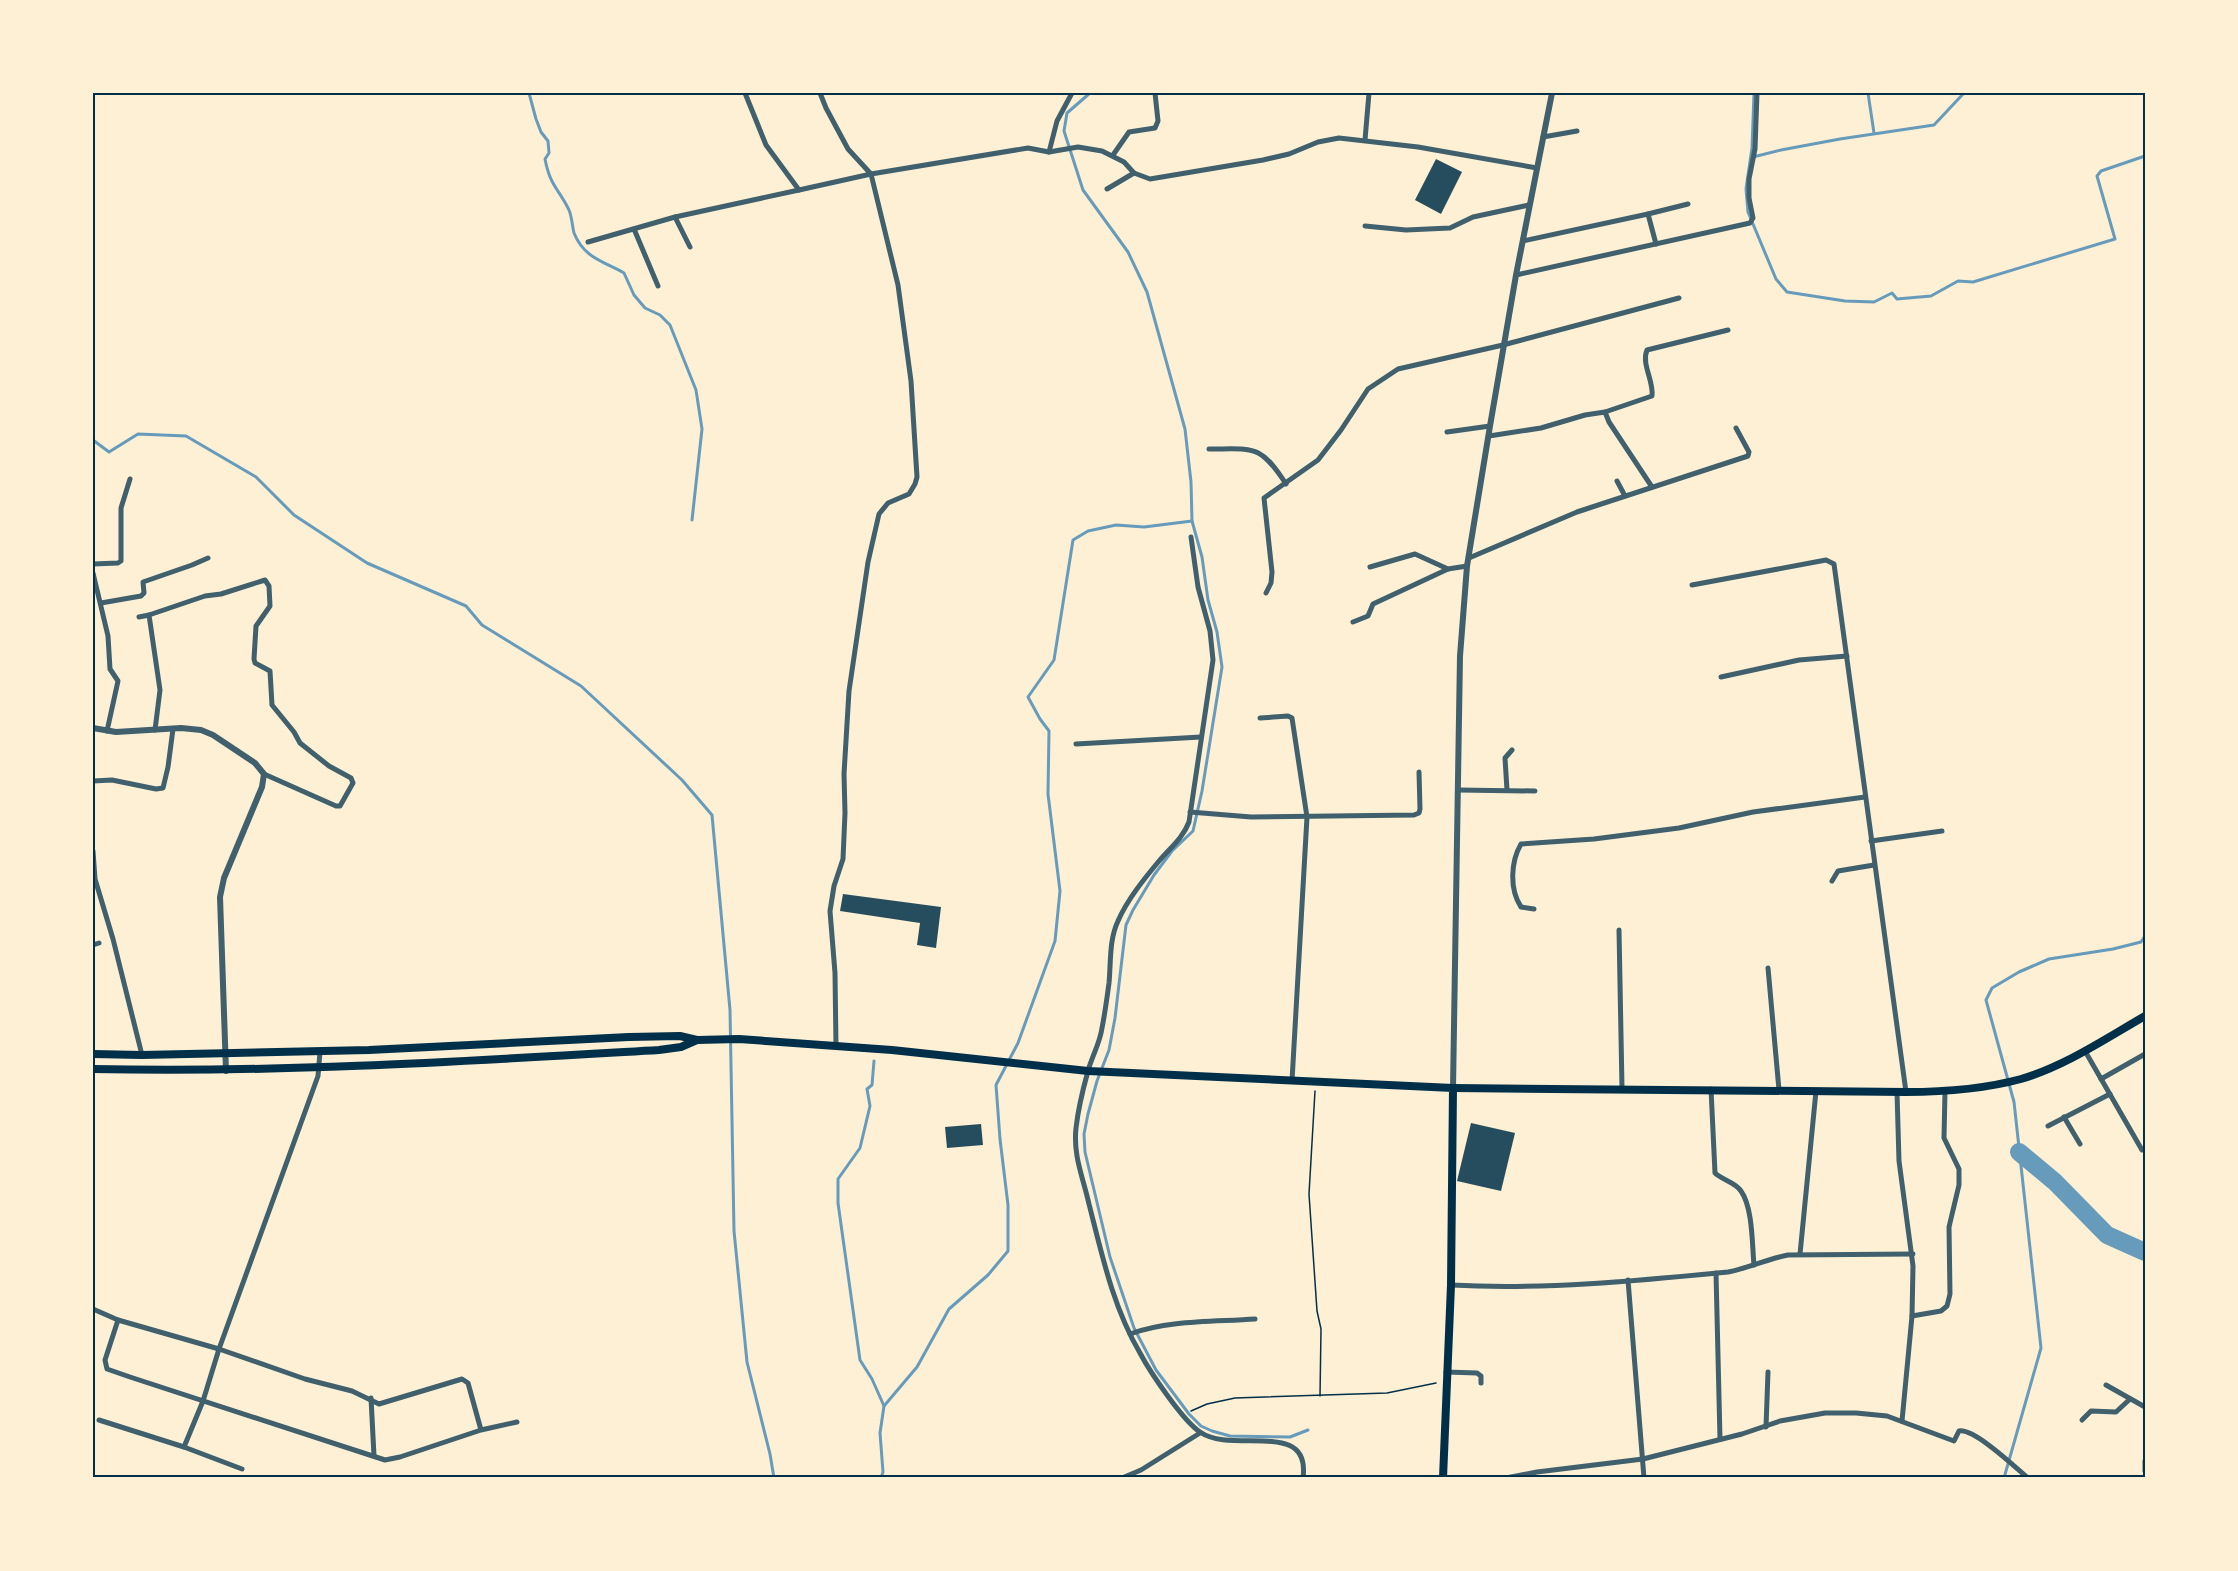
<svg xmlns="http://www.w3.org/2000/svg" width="2238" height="1571" font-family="'IBM Plex Sans',sans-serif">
<rect width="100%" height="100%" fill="#fdf0d5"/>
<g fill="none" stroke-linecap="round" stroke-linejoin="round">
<g stroke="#669bbc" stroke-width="3">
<path d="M529 93 536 119 541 132 548 141 549 153 545 159C550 186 559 189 569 210 572 217 572 225 574 233 584 258 603 261 624 273L634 295 645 308 660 315 670 325 696 390 702 429 692 520"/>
<polyline points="1090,93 1067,113 1064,131 1083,190 1128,252 1147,292 1185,429 1191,482 1192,521 1202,557 1208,600 1217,632 1222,667 1202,791 1193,831 1172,851 1154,875 1133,910 1126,925 1115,1018 1109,1050 1097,1081 1088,1114 1084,1134 1085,1152 1110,1257 1134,1328 1156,1370 1189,1414 1201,1426 1212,1431 1230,1436 1290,1437 1308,1430"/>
<polyline points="1754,93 1752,148 1746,189 1748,212 1776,279 1787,292 1845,301 1874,302 1892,293 1897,299 1931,296 1958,281 1973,282 2115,239 2097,176 2101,171 2145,156"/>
<polyline points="1868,93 1874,133"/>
<polyline points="1753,157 1781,150 1840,139 1934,125 1964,93"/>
<polyline points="93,440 109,452 138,434 186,436 256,477 294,515 367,563 466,606 482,625 581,686 682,780 712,815 730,1010 734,1231 747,1362 770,1454 774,1478"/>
<polyline points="874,1061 872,1085 867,1089 870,1106 860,1148 838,1179 838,1203 860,1360 872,1379 884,1406"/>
<polyline points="881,1478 883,1472 880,1433 884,1406 917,1367 949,1309 988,1275 1008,1251 1008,1205 1000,1139 996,1085 1018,1043 1055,941 1060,891 1048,794 1049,731 1040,719 1028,697 1054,660 1073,540 1088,531 1116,525 1144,527 1192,521"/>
<polyline points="2004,1478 2041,1348 2014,1102 1986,1000 1992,988 2019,972 2049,959 2113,949 2141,942 2145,936"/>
</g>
<polyline stroke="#669bbc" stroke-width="18" points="2019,1152 2055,1182 2107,1235 2145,1252"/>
</g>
<g fill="#264d5e">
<polygon points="1436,159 1462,172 1441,214 1415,200"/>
<polygon points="843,894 941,907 936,948 917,945 920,923 840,911"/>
<polygon points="1471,1123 1515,1133 1501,1191 1457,1181"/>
<polygon points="981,1124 983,1145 947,1148 945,1127"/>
</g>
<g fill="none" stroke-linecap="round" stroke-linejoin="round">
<g stroke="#003049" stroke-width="1.5">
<polyline points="1315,1091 1309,1194 1317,1311 1321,1329 1320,1396"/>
<polyline points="1191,1411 1207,1404 1235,1398 1387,1393 1436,1383"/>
</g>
<g stroke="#3f606c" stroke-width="5">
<polyline points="745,93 766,145 799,190 871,174 1028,148 1049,152 1078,147 1102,151 1124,162 1134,173 1150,179 1263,160 1289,154 1318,142 1339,138 1418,147 1537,168"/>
<polyline points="820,93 826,108 848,149 871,174 898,285 911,381 917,477 915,484 909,494 888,503 879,514 868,562 849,691 844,774 845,813 843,859 834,886 830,911 835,973 836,1046"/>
<polyline points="1543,137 1577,131"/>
<polyline points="1365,140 1369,93"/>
<polyline points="1049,152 1057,121 1072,93"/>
<polyline points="1113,155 1129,132 1155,128 1158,121 1155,93"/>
<polyline points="1107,189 1134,173"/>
<polyline points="1648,214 1656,244"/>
<polyline points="675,217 690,247"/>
<polyline points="1365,226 1406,230 1450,228 1473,217 1529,205"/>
<polyline points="634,229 658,286"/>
<polyline points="1523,241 1648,214 1688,204"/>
<polyline points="588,242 675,217 799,190"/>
<polyline points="1516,275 1750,223 1753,218 1749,198 1749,179 1755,149 1757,93"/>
<path d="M1605 412 1652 396C1654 381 1641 364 1647 350L1728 330"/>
<polyline points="1447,432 1490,426"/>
<polyline points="1489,436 1541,428 1585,415 1605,412 1609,422 1652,487"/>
<path d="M1209 449C1255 449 1260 444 1286 484"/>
<polyline points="1617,481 1625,496"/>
<path d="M1191 537 1198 587 1210 631 1213 660 1189 822C1183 838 1170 848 1159 861 1144 879 1127 900 1118 921 1109 940 1111 962 1109 983 1107 998 1105 1013 1102 1028 1100 1043 1092 1056 1088 1071 1083 1089 1078 1110 1076 1128 1073 1156 1083 1177 1089 1204 1102 1255 1113 1307 1140 1353 1150 1372 1183 1421 1200 1432 1233 1455 1311 1418 1303 1478"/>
<polyline points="1469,558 1577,512 1748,456 1749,452 1736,428"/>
<polyline points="93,564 118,563 121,561 121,508 130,479"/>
<polyline points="1370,567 1415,554 1448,569 1467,566"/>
<polyline points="93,573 108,636 110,669 118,681 107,731"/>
<polyline points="1692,585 1826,560 1834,564 1906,1092"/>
<polyline points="1266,593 1271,583 1272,572 1264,498 1318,460 1341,430 1368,389 1398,369 1503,345 1679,298"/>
<polyline points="101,603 141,596 144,593 143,582 192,565 208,558"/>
<polyline points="139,617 149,615"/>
<polyline points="1353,622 1368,616 1373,604 1448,569"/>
<polyline points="1721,677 1799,660 1847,656"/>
<polyline points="1260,718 1288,716 1292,718 1307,817 1292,1081"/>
<polyline points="155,730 160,690 149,615 205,596 221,594 265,580 269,586 270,606 256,626 254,659 255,663 270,671 272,705 294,732 300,743 329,766 351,778 353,783 340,806 336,806 264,774"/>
<polyline points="1076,744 1201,737"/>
<polyline points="93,781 112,780 156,789 163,788 168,767 173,729"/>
<polyline points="1458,790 1535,791"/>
<polyline points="1507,790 1505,758 1512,750"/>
<polyline points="1190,812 1251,817 1414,815 1419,813 1420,809 1419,772"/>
<polyline points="1871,841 1942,831"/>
<polyline points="93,851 95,879 113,939 142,1055"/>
<polyline points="1832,881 1838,871 1874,865"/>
<path d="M1534 909 1521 907C1509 889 1511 861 1521 844L1594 839 1679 828 1753 812 1865 797"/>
<polyline points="1619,930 1622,1088"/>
<polyline points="93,945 99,943"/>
<polyline points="1768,968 1779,1090"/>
<polyline points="2085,1051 2142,1150"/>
<polyline points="2101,1079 2145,1054"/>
<path d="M1711 1089 1715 1173C1722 1180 1735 1182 1741 1191 1753 1208 1752 1245 1754 1265"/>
<polyline points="1897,1092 1899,1161 1913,1266 1912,1316 1902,1421"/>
<polyline points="2064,1117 2080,1144"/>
<polyline points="2048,1126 2110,1094"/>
<polyline points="1800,1254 1816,1091"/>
<polyline points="1716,1273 1720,1439"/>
<polyline points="1628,1280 1644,1478"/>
<path d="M1451 1285C1543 1290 1636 1281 1728 1272 1748 1268 1767 1259 1788 1255L1913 1254"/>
<polyline points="93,1309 118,1320"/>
<polyline points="1912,1316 1941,1311 1947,1306 1950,1294 1949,1227 1959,1185 1959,1169 1944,1138 1945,1091"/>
<path d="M1130 1334C1169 1320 1214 1322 1255 1319"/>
<polyline points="1446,1372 1477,1373 1481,1376 1481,1383"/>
<polyline points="2106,1385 2145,1407"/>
<polyline points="371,1398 374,1456"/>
<polyline points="99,1420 184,1447 242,1469"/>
<polyline points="2082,1420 2091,1411 2116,1412 2130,1399"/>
<polyline points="1766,1427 1768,1372"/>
<polyline points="481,1430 468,1383 462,1379 379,1404 352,1391 305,1379 219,1349 118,1320 105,1360 107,1369 130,1377 385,1460 400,1457 481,1430 517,1422"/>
<polyline points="184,1447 203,1401 219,1349 318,1076 320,1052"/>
<polyline points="2145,1461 2145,1471"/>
<polyline points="1122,1478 1141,1470 1200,1433"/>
<path d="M1506 1478 1537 1472 1643 1459 1742 1434 1780 1421 1825 1413H1856L1887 1416 1954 1441 1959 1431C1974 1428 2015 1467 2028 1478"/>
</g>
<g stroke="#3f606c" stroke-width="6">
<polyline points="93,728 116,732 181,728 201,730 213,735 255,763 264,774 262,787 224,878 220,897 226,1071"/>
<polyline points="1453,1088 1460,656 1467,566 1490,426 1516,275 1552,93"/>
</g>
<path stroke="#003049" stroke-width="8" d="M1453 1088 1906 1092C1944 1092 1984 1089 2021 1079 2065 1066 2105 1039 2145 1016"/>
<g stroke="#003049" stroke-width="8">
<polyline points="93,1054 142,1055 369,1050 629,1037 680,1036 697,1040"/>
<path d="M93 1069C282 1073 470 1061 659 1050L681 1047 697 1040 739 1039 892 1050 1088 1071 1453 1088 1451 1285 1443 1478"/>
</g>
</g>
<rect width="2238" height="1571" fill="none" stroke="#fdf0d5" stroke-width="189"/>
<rect x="94" y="94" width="2050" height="1382" fill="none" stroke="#003049" stroke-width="2"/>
</svg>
